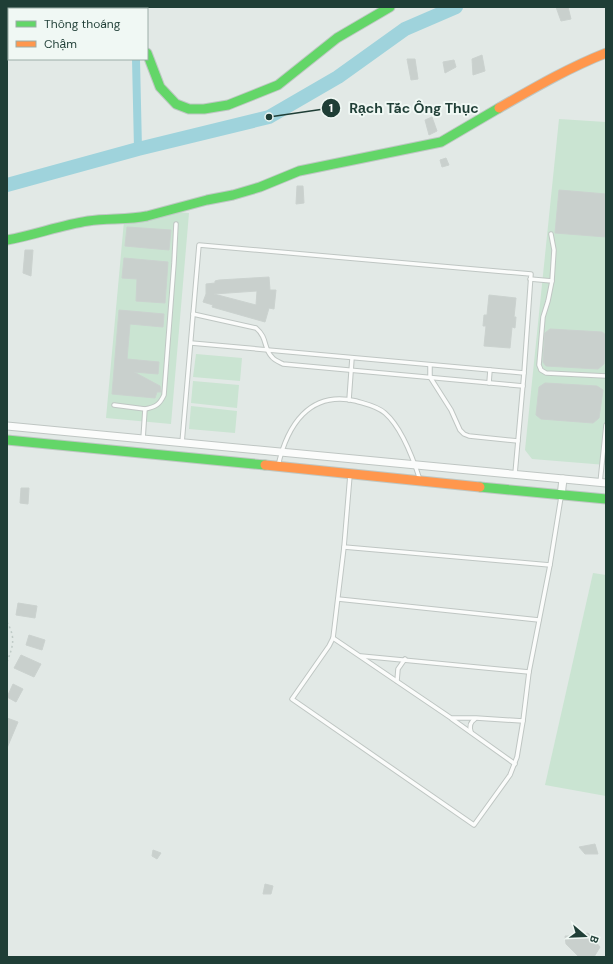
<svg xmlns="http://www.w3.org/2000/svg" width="613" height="964" font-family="'DM Sans',sans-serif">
<rect width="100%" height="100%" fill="#e2e9e6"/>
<g fill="#cae4d2">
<polygon points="559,119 606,122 606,465 532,459 525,450"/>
<polygon points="176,212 189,213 171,424 106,418 124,221"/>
<polygon points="196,354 242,358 240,381 193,377"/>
<polygon points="193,381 239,385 237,408 191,403"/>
<polygon points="191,406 237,411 235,433 189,429"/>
<polygon points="593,573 606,575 606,796 545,785"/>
</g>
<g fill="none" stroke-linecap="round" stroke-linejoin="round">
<polyline stroke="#9fd3dc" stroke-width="8" points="136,59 138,149"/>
<polyline stroke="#9fd3dc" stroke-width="14" points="7,185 138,149 269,117 338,77 405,29 456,7"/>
</g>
<g fill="#c9d0cd" stroke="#cbd2cf" fill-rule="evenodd">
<polygon points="556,7 568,7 571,19 561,21"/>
<polygon points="482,55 485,71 473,75 472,59"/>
<polygon points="407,59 415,59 418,79 411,80"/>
<polygon points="454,60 456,67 445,73 443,62"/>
<polygon points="432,117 437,131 429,135 425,120"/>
<polygon points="446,158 449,165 442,167 440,160"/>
<polygon points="297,186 303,186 304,203 296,204"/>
<polygon points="559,190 606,194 606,237 555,233"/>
<polygon points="127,227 171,230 169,250 125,246"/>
<polygon points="25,250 33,250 31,276 23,273"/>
<polygon points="124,258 168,262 165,303 136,301 137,279 122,278"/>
<path d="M269 277 270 290H276L274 309 269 308 265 322 212 307 213 305 203 302 206 294V284L215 283V281L219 280ZM257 291 256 305 214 294Z"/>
<polygon points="489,295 516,298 514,317 516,317 515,328 512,327 510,348 484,346 486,326 483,326 484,315 487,315"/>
<polygon points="119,310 164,314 163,327 130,324 127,359 159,362 158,374 134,372 160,386 161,392 157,392 155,398 112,394"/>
<polygon points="550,329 602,332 606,335 604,364 598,369 546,366 543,362 545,333"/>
<polygon points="545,383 597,386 603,390 599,418 593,423 541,419 536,415 539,387"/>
<polygon points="21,488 29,488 28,504 20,503"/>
<polygon points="18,603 37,606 35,618 16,615"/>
<polygon points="29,635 45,640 42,650 26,645"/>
<polygon points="21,655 41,664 34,677 14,668"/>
<polygon points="13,684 23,689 16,702 7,697"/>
<polygon points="7,718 18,722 7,748"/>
<polygon points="595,844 598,854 585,854 579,847"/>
<polygon points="153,850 161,853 157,859 152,856"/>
<polygon points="265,884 273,886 271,894 263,894"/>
<polygon points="588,933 600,947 594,957 579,957 566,944 565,936 574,936"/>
</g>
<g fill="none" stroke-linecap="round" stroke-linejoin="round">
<g stroke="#bfc6c3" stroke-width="5.5">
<g id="lane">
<polyline points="551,234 554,250 552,281 548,301 543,317 539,365 541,370 546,373 606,376"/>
<polyline points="530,279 552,281"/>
<path d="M193 314 256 328C268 338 263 348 272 357 274 360 279 362 283 364L523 386"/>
<polyline points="191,343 524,373"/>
<polyline points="430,365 430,377 451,410 460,430 464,434 469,436 518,441"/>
<polyline points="489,383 490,370"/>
<polyline points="349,400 352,358"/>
<path d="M114 405 145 409C156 407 160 404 164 395L174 263 176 224"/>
<polyline points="143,439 145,409"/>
<polyline points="182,443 199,245 531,274 524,373 515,474"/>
<path d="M278 466C287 426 309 390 356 401 366 404 377 406 385 413 402 428 413 458 420 480"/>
<polyline points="350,475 344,547 550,565 561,497"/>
<polyline points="600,483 606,425"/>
<polyline points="344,547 333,638 451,718 476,718 523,721 529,672 550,565"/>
<polyline points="338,599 539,620"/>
<polyline points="333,638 329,646 292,699 474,825 510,775 517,757 523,721"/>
<polyline points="361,656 529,672"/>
<polyline points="397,681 398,669 405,659"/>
<polyline points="452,719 515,764"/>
<path d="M471 732C469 726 470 722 475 719"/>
</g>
</g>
<g stroke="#bfc6c3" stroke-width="9">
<g id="street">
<polyline points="112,7 127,9"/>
<polyline points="7,426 606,483"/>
<polyline points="561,496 563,479"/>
</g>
</g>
<g stroke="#bec7c3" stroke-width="11">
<g id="fast">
<polyline points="147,53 160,87 176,104 189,109 204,109 228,105 278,85 337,38 390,7"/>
<path d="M7 240C35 235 61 225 88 221 108 218 128 220 147 216L207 200 233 195 260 187 299 171 441 142 499 108"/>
<polyline points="7,440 265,465"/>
<polyline points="480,487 606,499"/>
</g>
</g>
<g stroke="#bec7c3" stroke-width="11">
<g id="slow">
<path d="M499 108C534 88 568 68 606 53"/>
<polyline points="265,465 480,487"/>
</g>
</g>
<path stroke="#bfcac6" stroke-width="1.5" stroke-dasharray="2 3" stroke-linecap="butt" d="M7 622C16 638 13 646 7 662"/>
<use href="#lane" stroke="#fbfcfb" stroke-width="3.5"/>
<use href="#street" stroke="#fbfcfb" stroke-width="7"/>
<use href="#fast" stroke="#63d668" stroke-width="9"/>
<use href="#slow" stroke="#ff974d" stroke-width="9"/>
</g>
<path fill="none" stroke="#1f3e36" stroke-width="1.5" d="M269 117L331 108"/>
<g fill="#1f3e36" stroke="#f0f8f4" stroke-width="1.5">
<circle cx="269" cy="117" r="4"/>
<circle cx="331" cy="108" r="10"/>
</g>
<g font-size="12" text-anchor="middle" font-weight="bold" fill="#fff">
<text x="331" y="112">1</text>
</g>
<g font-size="14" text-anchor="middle" font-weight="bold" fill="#1f3e36" stroke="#f0f8f4" stroke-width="4" stroke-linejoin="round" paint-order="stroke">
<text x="414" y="113">Rạch Tắc Ông Thục</text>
</g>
<rect width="613" height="964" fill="none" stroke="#1f3e36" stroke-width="16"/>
<rect x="8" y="8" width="140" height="52" fill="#f0f8f4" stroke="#9caea8"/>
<rect x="16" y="21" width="20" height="6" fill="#63d668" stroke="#9caea8"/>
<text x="44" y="28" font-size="12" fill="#1f3e36">Thông thoáng</text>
<rect x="16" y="41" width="20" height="6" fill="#ff974d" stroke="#9caea8"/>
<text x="44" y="48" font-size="12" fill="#1f3e36">Chậm</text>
<g transform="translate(585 936) rotate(109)" stroke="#f0f8f4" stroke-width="3" paint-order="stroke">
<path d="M0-3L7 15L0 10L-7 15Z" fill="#1f3e36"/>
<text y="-6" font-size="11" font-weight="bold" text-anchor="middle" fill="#1f3e36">B</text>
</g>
</svg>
